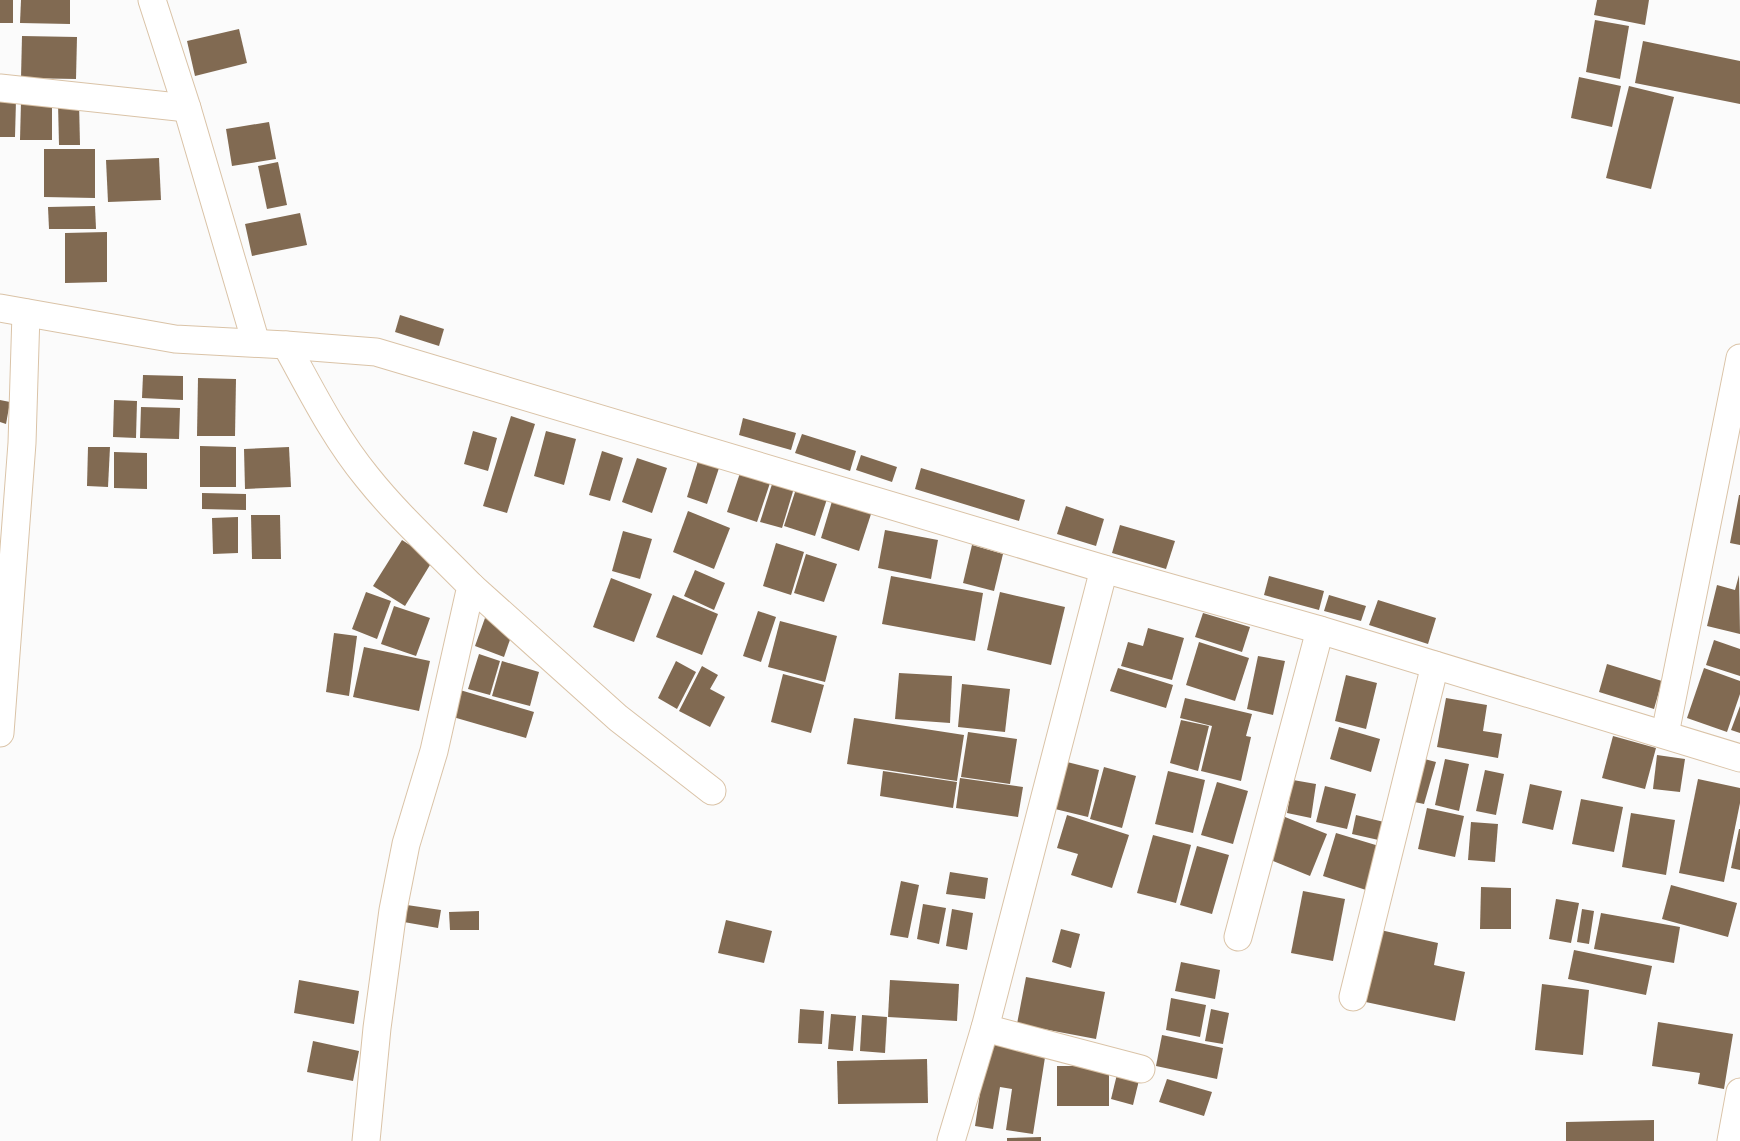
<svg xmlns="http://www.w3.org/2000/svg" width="1740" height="1141" font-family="'Varela Round',sans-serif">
<rect width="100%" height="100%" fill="#fbfbfb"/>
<g fill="#816a52">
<rect x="0" y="0" width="13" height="23"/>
<polygon points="21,0 70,0 70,24 20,23"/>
<polygon points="1597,0 1649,0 1645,25 1594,15"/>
<polygon points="1595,20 1629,26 1620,79 1586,72"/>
<polygon points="239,29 247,63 195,76 187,41"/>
<polygon points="22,36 77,37 76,79 21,78"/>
<polygon points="1643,41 1740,61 1740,104 1635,83"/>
<polygon points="1579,77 1621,86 1612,127 1571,118"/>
<polygon points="1629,86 1674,97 1651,189 1606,178"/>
<polygon points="0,100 16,100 15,137 0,137"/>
<polygon points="21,102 52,102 52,140 20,140"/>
<polygon points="79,102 80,145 59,145 58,103"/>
<polygon points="269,122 276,159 232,166 226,129"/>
<polygon points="44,149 95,149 95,198 44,197"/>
<polygon points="159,158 161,200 108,202 106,160"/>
<polygon points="278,162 287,205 267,209 258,166"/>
<polygon points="95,206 96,229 49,229 48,207"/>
<polygon points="300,213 307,245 252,256 245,224"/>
<polygon points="107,232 107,282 65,283 65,233"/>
<polygon points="400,315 444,329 439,346 395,332"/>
<polygon points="143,375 183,376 183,400 142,398"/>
<polygon points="198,378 236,379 235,436 197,436"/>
<polygon points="0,400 10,402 6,424 0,422"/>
<polygon points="114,400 137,401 136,438 113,437"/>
<polygon points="141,407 180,408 179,439 140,438"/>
<polygon points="511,416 535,424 507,513 483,506"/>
<polygon points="743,418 796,433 791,450 739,435"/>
<polygon points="473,431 497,438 488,471 464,464"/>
<polygon points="546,431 576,439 564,485 534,476"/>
<polygon points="802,434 856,451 850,471 795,453"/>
<polygon points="200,446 236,447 236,487 200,487"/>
<polygon points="88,447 110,447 108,487 87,486"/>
<polygon points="289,447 291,487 245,489 244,449"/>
<polygon points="602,451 623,458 610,501 589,495"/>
<polygon points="114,452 147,453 147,489 114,488"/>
<polygon points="861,455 897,467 892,482 856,470"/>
<polygon points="637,458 667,468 652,513 622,502"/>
<polygon points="699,458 720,465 707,504 687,497"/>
<polygon points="921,468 1025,500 1019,521 915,489"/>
<polygon points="741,470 771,480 757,522 727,512"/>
<polygon points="773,481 794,488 782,528 760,522"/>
<polygon points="796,489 827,499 815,536 784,526"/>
<polygon points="202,493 246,494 246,510 202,509"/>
<polygon points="1739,495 1740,495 1740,545 1730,543"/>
<polygon points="833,498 872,511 859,551 821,538"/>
<polygon points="1066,506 1104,519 1096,546 1057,534"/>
<polygon points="688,511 730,528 714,569 673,552"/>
<polygon points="251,515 280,515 281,559 252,559"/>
<polygon points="238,517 238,553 213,554 212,518"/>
<polygon points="1120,525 1175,541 1166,569 1112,553"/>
<polygon points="885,530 938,540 931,579 878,568"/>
<polygon points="623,531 652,539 640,579 612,571"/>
<polygon points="402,540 433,560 405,606 373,586"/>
<polygon points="776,543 804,552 791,595 763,586"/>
<polygon points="972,545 1003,554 994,591 963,583"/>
<polygon points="806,554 837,564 824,602 794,593"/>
<polygon points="695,570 725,583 714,610 684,596"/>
<polygon points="1739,575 1740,634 1707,626 1717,585 1735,590"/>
<polygon points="891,576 983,593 975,641 882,624"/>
<polygon points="1269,576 1324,591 1319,610 1264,595"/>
<polygon points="611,578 652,594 634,642 593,627"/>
<polygon points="366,592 391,601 377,639 352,629"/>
<polygon points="1000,592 1065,607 1051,665 987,650"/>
<polygon points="673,595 718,614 702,655 656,637"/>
<polygon points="1329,595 1366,606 1361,621 1324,611"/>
<polygon points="1378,600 1436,618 1428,644 1369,625"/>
<polygon points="394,606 430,618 416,656 381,644"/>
<polygon points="758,611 776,617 761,662 743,656"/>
<polygon points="1203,613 1250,627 1242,652 1195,637"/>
<polygon points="485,618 514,628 504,657 475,646"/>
<polygon points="780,621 837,636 825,682 768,667"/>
<polygon points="1148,628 1184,638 1172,680 1121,666 1128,642 1143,646"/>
<polygon points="334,633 357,636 349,696 326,692"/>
<polygon points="1714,640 1740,649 1740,676 1706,665"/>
<polygon points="1199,642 1249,658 1235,701 1186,685"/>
<polygon points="364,647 430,661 419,711 353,697"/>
<polygon points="479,654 500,661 490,695 468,689"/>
<polygon points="1258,656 1285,661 1273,715 1247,709"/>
<polygon points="502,661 539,672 530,706 492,696"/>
<polygon points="676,661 696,672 677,709 658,698"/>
<polygon points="1607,664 1662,681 1654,709 1599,692"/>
<polygon points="702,666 718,675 710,689 725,697 710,727 679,711"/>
<polygon points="1118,668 1173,685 1166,708 1110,691"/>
<polygon points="1704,668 1740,681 1740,694 1727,732 1687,718"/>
<polygon points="899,673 952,676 950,723 895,719"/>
<polygon points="783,674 824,685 811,733 771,722"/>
<polygon points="1346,675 1377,683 1366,729 1335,721"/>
<polygon points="962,684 1010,689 1005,732 958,727"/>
<polygon points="460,690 534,712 526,738 453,717"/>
<polygon points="1185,698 1252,714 1246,736 1251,737 1241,781 1201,771 1212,726 1180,718"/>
<polygon points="1446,698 1487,705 1483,731 1502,734 1498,758 1437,747"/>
<polygon points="1740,706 1740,733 1731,730"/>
<polygon points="854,718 964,735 957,781 847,764"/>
<polygon points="1181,720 1209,726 1198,771 1170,763"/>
<polygon points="1339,727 1380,739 1371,772 1330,759"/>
<polygon points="968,732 1017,739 1010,784 961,777"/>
<polygon points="1613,736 1656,748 1645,789 1602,778"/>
<polygon points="1657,755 1685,759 1680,792 1653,789"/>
<polygon points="1417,757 1436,762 1424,804 1405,800"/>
<polygon points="1445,759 1469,764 1459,811 1435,805"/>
<polygon points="1067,762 1099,770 1088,817 1055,809"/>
<polygon points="1104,767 1136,776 1122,828 1090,819"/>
<polygon points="1485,770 1504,774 1496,815 1476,811"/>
<polygon points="883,771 957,782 953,808 880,796"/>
<polygon points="1168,771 1205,780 1193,833 1155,824"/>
<polygon points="960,778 1023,787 1018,817 956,808"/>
<polygon points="1698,779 1740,788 1740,803 1724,882 1679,873"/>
<polygon points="1293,780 1316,784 1311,818 1287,813"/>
<polygon points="1217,782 1248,791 1233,844 1201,835"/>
<polygon points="1530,784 1562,791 1553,830 1522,823"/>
<polygon points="1325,786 1356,794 1347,829 1316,822"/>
<polygon points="1581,799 1623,807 1614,852 1572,844"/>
<polygon points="1427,808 1464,816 1455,857 1418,849"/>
<polygon points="1631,813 1675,820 1666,875 1622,867"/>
<polygon points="1067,815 1129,835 1112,888 1071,875 1078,854 1057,848"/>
<polygon points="1356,815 1388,823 1383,841 1352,834"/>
<polygon points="1285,817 1327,834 1310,876 1268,859"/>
<polygon points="1471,822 1498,824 1495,862 1468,860"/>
<polygon points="1739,829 1740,829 1740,870 1731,868"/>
<polygon points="1336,833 1379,846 1366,890 1323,876"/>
<polygon points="1153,835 1191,845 1176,903 1137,893"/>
<polygon points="1197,846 1229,855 1212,914 1180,905"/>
<polygon points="950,872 988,878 985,899 946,894"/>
<polygon points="901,881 919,885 908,938 890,935"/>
<polygon points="1671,885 1737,903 1728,937 1662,919"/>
<polygon points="1481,887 1511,888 1511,929 1480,929"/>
<polygon points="1303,891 1345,899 1333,961 1291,953"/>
<polygon points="1556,899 1579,903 1571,943 1549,939"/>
<polygon points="400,904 441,910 438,928 398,921"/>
<polygon points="923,904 946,908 939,944 917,939"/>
<polygon points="952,909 973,913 967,950 946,946"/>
<polygon points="1582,909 1594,911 1589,944 1577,942"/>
<polygon points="479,911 479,930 450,930 449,912"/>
<polygon points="1601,913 1680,927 1674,963 1594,949"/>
<polygon points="726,920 772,931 764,963 718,953"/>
<polygon points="1061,929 1080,934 1071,968 1052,962"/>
<polygon points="1376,929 1438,943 1434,965 1465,972 1455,1021 1361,1001"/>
<polygon points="1574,950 1652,966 1646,995 1568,979"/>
<polygon points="1181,962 1220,970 1215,999 1175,991"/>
<polygon points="1026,977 1105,992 1096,1039 1017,1024"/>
<polygon points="299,980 359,991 354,1024 294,1013"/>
<polygon points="890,980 959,984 957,1021 888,1017"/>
<polygon points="1542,984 1589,990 1583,1055 1535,1050"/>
<polygon points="1171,998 1206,1005 1200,1037 1166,1030"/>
<polygon points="800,1009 824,1011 822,1044 798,1043"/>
<polygon points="1211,1009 1229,1013 1223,1044 1205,1041"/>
<polygon points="831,1014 856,1016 853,1051 828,1049"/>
<polygon points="862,1015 887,1017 885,1053 860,1051"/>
<polygon points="1658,1022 1733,1034 1724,1089 1698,1084 1700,1073 1652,1066"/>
<polygon points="1162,1035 1223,1048 1217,1079 1156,1066"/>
<polygon points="313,1041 359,1051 353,1081 307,1072"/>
<polygon points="988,1041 1046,1051 1033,1134 1006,1130 1012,1089 1000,1087 993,1129 975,1126"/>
<polygon points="927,1059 928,1103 838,1104 837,1061"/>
<rect x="1057" y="1066" width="52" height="40"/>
<polygon points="1119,1066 1141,1072 1133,1105 1111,1099"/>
<polygon points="1167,1079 1212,1092 1204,1116 1159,1102"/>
<polygon points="1654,1120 1654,1141 1566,1141 1566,1122"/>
<polygon points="1041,1137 1041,1141 1007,1141 1007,1138"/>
</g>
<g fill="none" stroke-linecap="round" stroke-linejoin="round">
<g stroke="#dac3a7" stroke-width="29">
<g id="minor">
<polyline points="152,0 187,108 256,343"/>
<polyline points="0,88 187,108"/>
<polyline points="0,308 175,339 286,345 376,352 1104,569 1320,630 1740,758"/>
<path d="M286 345C311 390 334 437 367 477 398 516 436 550 471 586L434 751 406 844 393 910 377 1028 366 1141"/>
<polyline points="471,586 618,718 712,791"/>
<polyline points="0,733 22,443 26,313"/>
<polyline points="1665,734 1740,358"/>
<polyline points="1238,937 1320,630"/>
<polyline points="1353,997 1435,665"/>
<polyline points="985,1028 1141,1069"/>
<polyline points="951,1141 985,1028 1104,569"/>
<polyline points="1731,1141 1740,1092"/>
</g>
</g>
<use href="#minor" stroke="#fff" stroke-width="27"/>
</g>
</svg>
